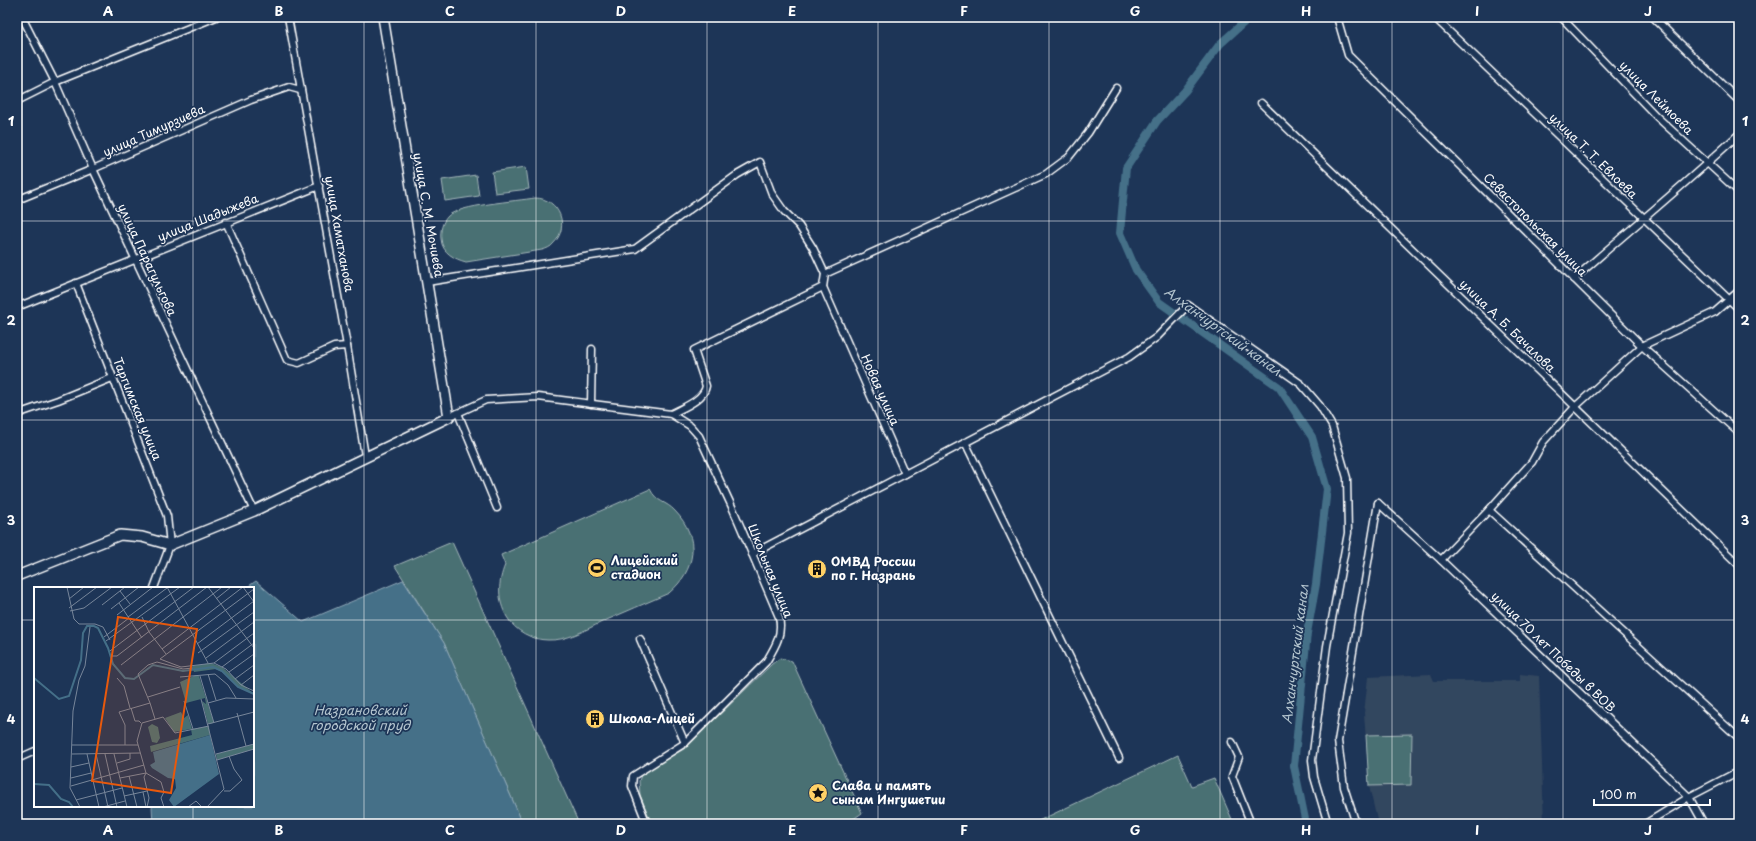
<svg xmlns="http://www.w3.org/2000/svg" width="1756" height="841" font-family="'Playpen Sans',sans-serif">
<rect width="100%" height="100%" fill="#1d3557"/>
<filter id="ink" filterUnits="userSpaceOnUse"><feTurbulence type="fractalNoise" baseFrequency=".025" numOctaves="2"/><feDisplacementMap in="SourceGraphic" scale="8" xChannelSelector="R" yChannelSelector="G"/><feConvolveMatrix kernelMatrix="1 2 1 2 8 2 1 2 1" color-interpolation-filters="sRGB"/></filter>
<g filter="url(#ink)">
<polygon fill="#33465f" points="1431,674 1434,681 1520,681 1520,674 1539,676 1544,824 1378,824 1369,786 1364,713 1368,677"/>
<g fill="#486f73" stroke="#a4b7b9">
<polygon points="526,167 529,189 495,193 492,172"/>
<polygon points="476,175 479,196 445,201 442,180"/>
<path d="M535 198C559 198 571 227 553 244 551 247 546 249 542 250L466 262C455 259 442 253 441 239 440 231 442 222 448 216 459 205 517 201 535 198Z"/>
<path d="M650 489C657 503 666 501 675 511 701 538 696 570 669 593 647 603 624 612 602 622 585 630 567 641 548 640 532 640 515 631 507 617 497 600 498 582 505 565L501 555Z"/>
<polygon points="452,542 579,824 523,824 444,643 395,566"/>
<polygon points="780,658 792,661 862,813 846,824 652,824 640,795 639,781 641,775 647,770 684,749 772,664"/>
<polygon points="1412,734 1411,785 1369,786 1366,735"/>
<polygon points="1178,755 1192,786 1214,778 1234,824 1032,824"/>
<polygon points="1508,821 1508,824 1448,824"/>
</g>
<polygon fill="#446f88" stroke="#8fa9b8" points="403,580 444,643 523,824 153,824 152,806 253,806 253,588 246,588 256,581 303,622"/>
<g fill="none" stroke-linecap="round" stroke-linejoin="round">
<polyline stroke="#446f88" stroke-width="8" points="1250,17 1220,44 1185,91 1157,121 1126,168 1120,233 1136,270 1159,302 1279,387 1312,437 1327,489 1316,584 1307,633 1294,766 1306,824"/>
<g stroke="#fff" stroke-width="9">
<g id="street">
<polyline points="22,17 55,82 93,169 254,511"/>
<polyline points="288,17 347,346 365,456"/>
<polyline points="1337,17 1348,55 1642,346 1739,433"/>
<polyline points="1434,17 1739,309"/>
<polyline points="1561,17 1656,116 1739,192"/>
<polyline points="1653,17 1739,101"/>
<polyline points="17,101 55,82 216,17"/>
<polyline points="1261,103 1739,565"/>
<polyline points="17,200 93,169 251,100 289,87 300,90"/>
<polyline points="226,222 287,360 299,363 334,347 347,346"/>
<polyline points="825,274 1046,174 1069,157 1088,133 1116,88"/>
<path d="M1574 279C1629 230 1686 184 1739 134"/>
<polyline points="427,282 635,249 737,175 760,162 772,194 784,211 799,226 813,248 825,274 823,287 905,474 752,554"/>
<polyline points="76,283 167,516 170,545 154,588"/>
<polyline points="17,307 319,186"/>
<polyline points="591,404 592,349"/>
<polyline points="458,413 497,508"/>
<polyline points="17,414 58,400 112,378"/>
<path d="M671 414C682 408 704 400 706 386L694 350 823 287"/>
<path d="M449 417 486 400 538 397 671 414 690 426 699 436 733 509 779 617C783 635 775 647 766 662L685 743 633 776 632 786 647 824"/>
<polyline points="965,442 1119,758"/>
<polyline points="905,474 1129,357 1157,337 1188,305 1301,384 1320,406 1332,426 1347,478 1348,533 1327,646 1312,760 1314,777 1328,824"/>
<polyline points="1378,503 1441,560 1689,797 1704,824"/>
<polyline points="1489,510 1739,738"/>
<polyline points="1441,560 1489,510 1532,462 1543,442 1575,407 1642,346 1715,312 1739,291"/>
<polyline points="640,639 685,743"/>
<polyline points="1232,742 1239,757 1232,776 1251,824"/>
<polyline points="17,759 35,751"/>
<polyline points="1356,824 1344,787 1338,741 1378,503"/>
<polyline points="1645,824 1689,797 1739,771"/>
</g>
</g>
<g stroke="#fff" stroke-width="12">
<polyline id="secondary" points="17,576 120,535 142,537 170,545 254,511 449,417 383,17"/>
</g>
<use href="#street" stroke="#1d3557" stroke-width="6"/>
<use href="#secondary" stroke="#1d3557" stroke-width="9"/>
</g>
</g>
<path fill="none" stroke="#fff" stroke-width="1" stroke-opacity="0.55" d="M193 17V588M364 17V824M536 17V824M707 17V824M878 17V824M1049 17V824M1220 17V824M1392 17V824M1563 17V824M17 221H1739M17 420H1739M17 620H35M253 620H1739M193 806V824"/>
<defs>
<g id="stadium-disc" transform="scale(1)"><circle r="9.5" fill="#ffd166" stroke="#1d3557"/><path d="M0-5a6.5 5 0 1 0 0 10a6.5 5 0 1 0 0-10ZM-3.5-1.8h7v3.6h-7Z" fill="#111"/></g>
<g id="building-disc" transform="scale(1)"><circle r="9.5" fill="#ffd166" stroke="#1d3557"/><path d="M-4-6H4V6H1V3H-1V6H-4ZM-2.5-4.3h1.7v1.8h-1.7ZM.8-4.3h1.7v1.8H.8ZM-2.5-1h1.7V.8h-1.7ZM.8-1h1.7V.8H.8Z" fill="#111"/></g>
<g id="sight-disc" transform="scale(1)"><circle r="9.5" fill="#ffd166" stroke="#1d3557"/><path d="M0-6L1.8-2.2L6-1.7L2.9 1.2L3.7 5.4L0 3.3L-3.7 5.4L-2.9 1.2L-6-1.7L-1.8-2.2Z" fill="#111"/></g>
</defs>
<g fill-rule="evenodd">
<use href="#stadium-disc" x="597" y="568"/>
<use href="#building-disc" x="817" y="569"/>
<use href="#building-disc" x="595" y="719"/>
<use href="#sight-disc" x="818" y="793"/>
</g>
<g text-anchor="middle" stroke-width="3.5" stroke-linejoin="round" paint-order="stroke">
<g font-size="12" fill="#fff" stroke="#1d3557">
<text transform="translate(1656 98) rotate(45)" y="4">улица Леймоева</text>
<text transform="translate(154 131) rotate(-24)" y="4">улица Тимурзиева</text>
<text transform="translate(1593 156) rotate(44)" y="4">улица Т. Т. Евлоева</text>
<text transform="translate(428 215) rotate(80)" y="4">улица С. М. Мочиева</text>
<text transform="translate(208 218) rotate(-22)" y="4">улица Шадыжева</text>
<text transform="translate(1535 225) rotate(45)" y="4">Севастопольская улица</text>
<text transform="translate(339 234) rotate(80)" y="4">улица Хаматханова</text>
<text transform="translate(147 260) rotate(65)" y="4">улица Парагульгова</text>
<text transform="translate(1507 326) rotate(44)" y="4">улица А. Б. Бачалова</text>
<text transform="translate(880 390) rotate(66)" y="4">Новая улица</text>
<text transform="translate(137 409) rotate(68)" y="4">Таргимская улица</text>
<text transform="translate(770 571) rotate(68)" y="4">Школьная улица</text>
<text transform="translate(1553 652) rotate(44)" y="4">улица 70 лет Победы в ВОВ</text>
</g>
<g font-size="12" font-weight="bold" fill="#fff" stroke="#1d3557" text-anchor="start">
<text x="611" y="565">Лицейский<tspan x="611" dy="14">стадион</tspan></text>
<text x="831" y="566">ОМВД России<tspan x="831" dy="14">по г. Назрань</tspan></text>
<text x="609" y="723">Школа-Лицей</text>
<text x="832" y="790">Слава и память<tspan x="832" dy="14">сынам Ингушетии</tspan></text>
</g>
<g font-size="13" font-style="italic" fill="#b4c5cf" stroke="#1d3557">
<text transform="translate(1223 331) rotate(36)" y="5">Алханчуртский канал</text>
<text transform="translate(1295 654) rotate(-83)" y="5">Алханчуртский канал</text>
<text x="360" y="715">Назрановский<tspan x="360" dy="15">городской пруд</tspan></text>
</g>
</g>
<g transform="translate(34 587)">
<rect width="220" height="220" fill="#1d3557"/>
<path d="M177 76 188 80 220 107 204 100 192 87 182 82 160 85 158 79ZM162 88 165 89 180 136 174 137 168 114 172 117 171 111 152 116 146 95ZM147 125 150 131 154 128 158 142 175 139 176 148 117 165 116 159 158 148 157 142 140 145 131 131ZM118 137 124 140 126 151 123 156 118 155 114 140ZM220 157V162L183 173 182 167Z" fill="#486f73"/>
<path d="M176 148 185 187 140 220 135 213 142 201 141 192 134 191 118 181 116 178 121 175 119 165Z" fill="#446f88"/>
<path fill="none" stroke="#446f88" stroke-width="2" d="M0 91 25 112 35 109 47 73 49 46 53 39H60L64 41 74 61 79 77 91 91 100 92 119 78 149 84 179 80 188 84 204 100 220 107M0 197 15 198 27 212 35 215 39 220"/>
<path fill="none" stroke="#77869a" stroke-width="1" d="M33 0 40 32 45 37H61L69 40 76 53M133 0 174 76M174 0 220 61M209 0 220 15M86 4 96 17M35 12 50 0M182 12 197 0M85 16 108 51M68 18 91 0M35 21 63 0M77 22 105 0M36 24 50 21 78 0M83 28 119 0M94 30 133 1M108 30 115 45 132 67M70 50 95 31M72 54 146 0M163 57 220 14M128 62 209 0M76 64 160 0M164 66 220 25M78 69H83L173 0M172 71 220 35M126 72 220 2M126 72 147 80 180 76 192 82 207 98 220 104M180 76 220 46M87 78 188 0M188 80 220 56M195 85 220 67M174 87 182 113M166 89 180 136M146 90 181 87 194 98 202 111M83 91 90 99 96 121M201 92 220 78M207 98 220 88M114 110 146 100M167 112 190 202 173 220M150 114 159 142M116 116 104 87 114 78 123 75 149 82 159 81M174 116 192 111 220 112M97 121 101 134H105L107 136M203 126 212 159M174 137 220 125M38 158H104M91 158V138L85 125 116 116 121 132M38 167 106 166M53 167 65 220M62 167 74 220M71 167 83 220M80 167 93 220M182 167 220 157M183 173 220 162M83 176 96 172V166M37 180 55 176M95 189 103 220M37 191 57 186M86 191 112 186 127 195 130 205 127 211 130 220M37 199 110 178M190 204H196L208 193 200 182 195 169M109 205 112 220M90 209 113 204M42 213 88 201M46 220 36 201 39 124 45 93 51 79 56 40M69 220 91 214M113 220 115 211 110 190 112 186 103 154 108 136 129 130 141 146 175 139M154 220 162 214 168 220"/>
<path fill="#e8590c" fill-opacity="0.15" stroke="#e8590c" stroke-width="2" d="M84 30 163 42 137 206 58 194Z"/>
<rect width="220" height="220" fill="none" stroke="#fff" stroke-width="2"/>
</g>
<rect width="1756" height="841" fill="none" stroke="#1d3557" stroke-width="44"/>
<path d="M1594 799v6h116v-6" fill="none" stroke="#ffffff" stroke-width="2"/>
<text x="1600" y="799" font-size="12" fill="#ffffff" stroke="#1d3557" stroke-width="3" paint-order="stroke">100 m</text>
<rect x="22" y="22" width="1712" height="797" fill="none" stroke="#fff" stroke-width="1.5"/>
<g font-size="13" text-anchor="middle" font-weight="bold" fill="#fff">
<text x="108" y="16">A</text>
<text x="279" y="16">B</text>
<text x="450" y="16">C</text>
<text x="621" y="16">D</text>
<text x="792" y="16">E</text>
<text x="964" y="16">F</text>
<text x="1135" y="16">G</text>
<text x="1306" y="16">H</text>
<text x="1477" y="16">I</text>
<text x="1648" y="16">J</text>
<text x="11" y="126">1</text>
<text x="1745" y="126">1</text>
<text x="11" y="325">2</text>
<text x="1745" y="325">2</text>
<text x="11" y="525">3</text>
<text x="1745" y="525">3</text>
<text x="11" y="724">4</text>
<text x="1745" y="724">4</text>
<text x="108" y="835">A</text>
<text x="279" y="835">B</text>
<text x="450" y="835">C</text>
<text x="621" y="835">D</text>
<text x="792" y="835">E</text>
<text x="964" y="835">F</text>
<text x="1135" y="835">G</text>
<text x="1306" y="835">H</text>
<text x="1477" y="835">I</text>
<text x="1648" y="835">J</text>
</g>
</svg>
